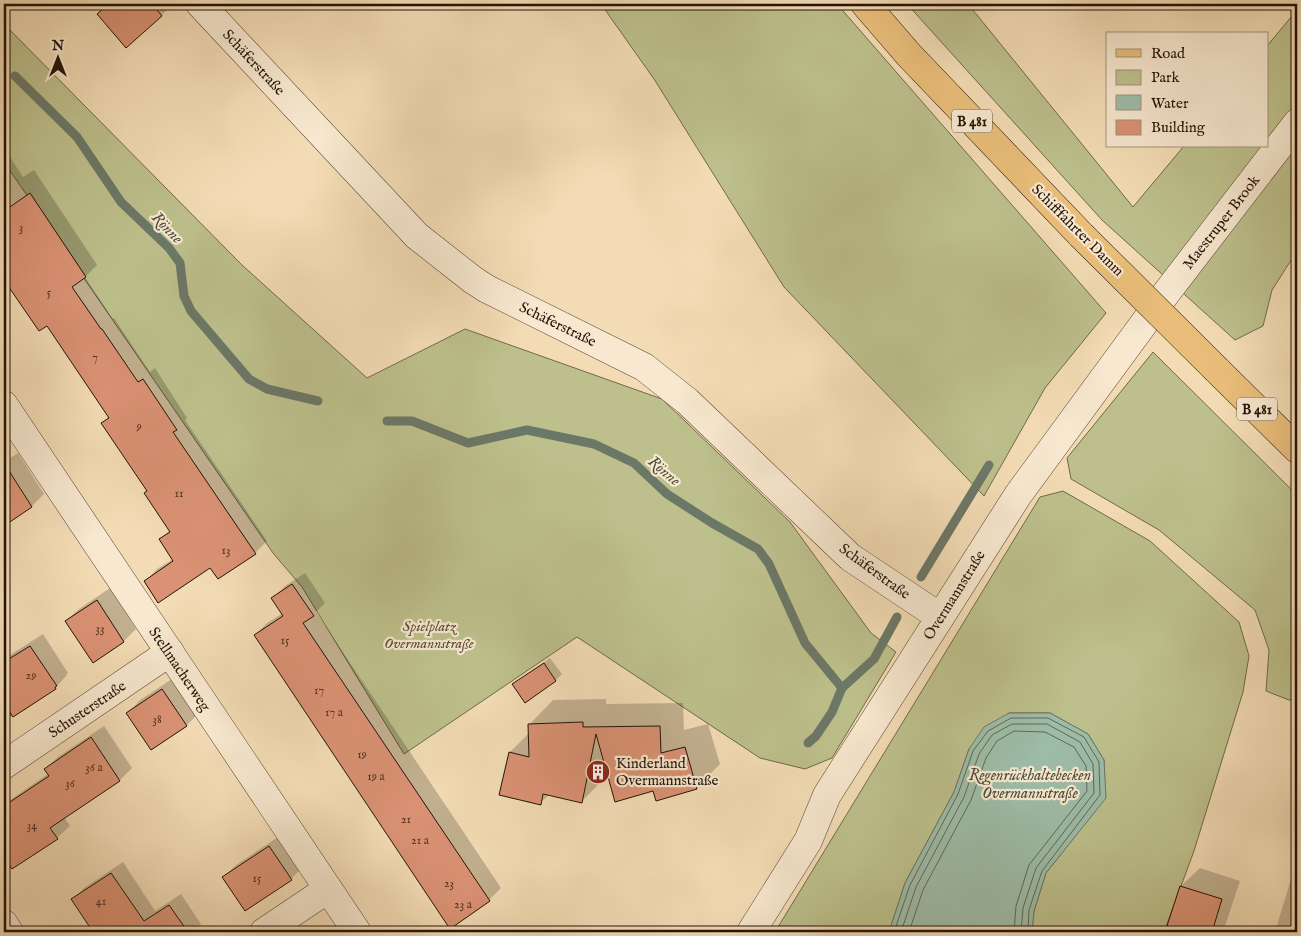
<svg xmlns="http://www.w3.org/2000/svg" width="1301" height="936" font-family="'IM FELL English',serif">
<rect width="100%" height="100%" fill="#f3dcb5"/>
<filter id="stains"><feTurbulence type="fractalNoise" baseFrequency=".004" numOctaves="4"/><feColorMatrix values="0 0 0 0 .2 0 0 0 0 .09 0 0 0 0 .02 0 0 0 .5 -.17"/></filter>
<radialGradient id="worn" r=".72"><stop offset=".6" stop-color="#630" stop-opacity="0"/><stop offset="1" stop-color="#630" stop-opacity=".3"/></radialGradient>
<g fill="#bdc08c" stroke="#706949">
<polygon points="601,4 837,4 1106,313 1045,388 984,496 784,287 654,79"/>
<polygon points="907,4 968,4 1133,207 1184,146 1267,146 1267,46 1297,10 1297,251 1272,290 1263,326 1235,340 1102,220"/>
<polygon points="4,24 242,265 367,378 465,329 662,399 790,522 871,633 896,652 832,758 805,769 760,758 577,637 404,754 302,587 273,553 4,162"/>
<polygon points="1153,352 1297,495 1297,698 1289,700 1266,691 1269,650 1255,610 1159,530 1071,479 1067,458"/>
<polygon points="1063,491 1150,541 1239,622 1249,656 1243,692 1194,851 1164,932 1032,932 1034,911 1046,873 1105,798 1104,760 1088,734 1050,713 1009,713 969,749 954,792 905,883 889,932 775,932 1040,497"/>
</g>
<polygon fill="#9dbca7" stroke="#6c7867" points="1009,713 1050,713 1088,734 1104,760 1106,798 1046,873 1034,911 1032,932 889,932 905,883 954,792 969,749 984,727"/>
<g fill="#0003">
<polygon points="109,4 173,4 162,15 126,46 99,14"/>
<polygon points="4,148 23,177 34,170 97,265 85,277 113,319 114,318 150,372 155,368 187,418 185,420 267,541 255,553 210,566 146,581 157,569 173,559 161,539 170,530 148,491 103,423 109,416 47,324 21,292 4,266"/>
<polygon points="18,453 44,494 32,506 4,524 4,462"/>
<polygon points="305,573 325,603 316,612 501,888 489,900 255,635 267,623 283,613 273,598 285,586"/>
<polygon points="110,588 136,629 124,641 93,661 66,621 79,609"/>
<polygon points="43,634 68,673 66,674 67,675 55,688 4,721 4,659"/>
<polygon points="550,658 562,674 556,680 525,701 514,685 520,679"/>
<polygon points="175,677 199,713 187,725 152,748 128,713 140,700"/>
<polygon points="606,699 606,704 683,703 684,730 708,724 720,764 696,788 654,789 607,768 605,778 581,802 550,794 540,803 510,752 530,732 530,724 553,700"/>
<polygon points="104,726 132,768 120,780 64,817 70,826 57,838 12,868 4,855 4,804 48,774 45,769 58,757"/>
<polygon points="281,835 303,867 291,879 224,877 236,865"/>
<polygon points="1297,859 1297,932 1275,932"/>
<polygon points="123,862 155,911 181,894 201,924 193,932 107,932 100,923 73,900 84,888"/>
<polygon points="1200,868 1240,881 1223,932 1167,932 1181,886"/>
</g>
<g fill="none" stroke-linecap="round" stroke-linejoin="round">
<g stroke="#606756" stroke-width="1">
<polyline points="894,932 910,885 958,794 973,751 988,731 1011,718 1048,718 1084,737 1099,762 1100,795 1042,871 1029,910 1028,932"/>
<polyline points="901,932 916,887 964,797 979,754 992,735 1012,724 1047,724 1080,742 1093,764 1094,793 1036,868 1023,908 1021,932"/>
<polyline points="909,932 923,890 971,800 986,758 997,741 1014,731 1045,732 1074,747 1086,766 1087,791 1029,865 1016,906 1014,932"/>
</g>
<g stroke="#6c7867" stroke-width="9">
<polyline points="15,76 77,137 121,202 169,248 180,263 184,296 191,311 249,379 267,389 318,401"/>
<polyline points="387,421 412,421 468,443 527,430 594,444 634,463 667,494 712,523 758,549 769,564 805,643 842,688"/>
<polyline points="921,577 989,465"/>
<polyline points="808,743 816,736 832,712 842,688 874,659 897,617"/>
</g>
</g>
<g fill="#da9274" stroke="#231206">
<polygon points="109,4 152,4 162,16 126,48 97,14"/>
<polygon points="30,193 86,277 72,287 101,329 102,329 138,382 143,379 177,430 173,432 256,554 218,579 210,568 158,603 144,581 173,561 159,539 170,532 144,493 147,491 101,423 109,418 47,326 39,331 4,280 4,211"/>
<polygon points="4,463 32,507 4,526"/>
<polygon points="292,584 314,616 303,623 490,901 450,929 254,635 283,616 271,598"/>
<polygon points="97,600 124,642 93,663 65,621"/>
<polygon points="30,646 57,686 55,687 56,689 13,717 4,703 4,662"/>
<polygon points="544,663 556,681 525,703 512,684"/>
<polygon points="162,689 187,726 151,750 126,713"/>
<polygon points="583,722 583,727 660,726 661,753 685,747 697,789 656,801 653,791 615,802 596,734 582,803 543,794 541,805 499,795 509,752 529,757 528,724"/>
<polygon points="91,737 120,781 50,828 58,839 12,869 4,857 4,806 49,776 44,769"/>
<polygon points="269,846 292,880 245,911 222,877"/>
<polygon points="111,873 144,921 169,905 188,932 93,932 71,899"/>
<polygon points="1180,886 1222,899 1212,932 1165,932"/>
</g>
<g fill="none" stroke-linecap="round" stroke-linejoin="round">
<g stroke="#574432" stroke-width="29">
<g id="minor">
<polyline points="200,4 417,236 473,280 487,289 644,367 687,401 850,557 940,617"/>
<polyline points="4,405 357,932"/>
<polyline points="4,765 170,652"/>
<polyline points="4,924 9,932"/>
<polyline points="264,932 328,889"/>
<polyline points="751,932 808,841 827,795 1018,495 1167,292 1297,123"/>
</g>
</g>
<g stroke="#231206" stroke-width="29">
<g id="primary">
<polyline points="865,4 909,55 1081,235"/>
<polyline points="1217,370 1297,449"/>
</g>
</g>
<use href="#minor" stroke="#f7e8cf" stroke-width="28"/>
<use href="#primary" stroke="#eabe7a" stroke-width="28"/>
<g stroke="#231206" stroke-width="29" stroke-linecap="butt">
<polyline id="primary-bridge" points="1081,235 1217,370"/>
</g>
<use href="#primary-bridge" stroke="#eabe7a" stroke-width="28"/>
</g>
<defs>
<g id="building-disc" transform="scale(1.25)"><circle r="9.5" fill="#8f2418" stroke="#f7e8cf"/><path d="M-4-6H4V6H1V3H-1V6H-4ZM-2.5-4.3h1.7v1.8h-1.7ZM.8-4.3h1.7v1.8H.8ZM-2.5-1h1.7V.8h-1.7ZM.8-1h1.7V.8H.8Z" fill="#fff"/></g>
</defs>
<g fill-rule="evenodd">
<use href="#building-disc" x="598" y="772"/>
</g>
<g text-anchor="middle" stroke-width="4.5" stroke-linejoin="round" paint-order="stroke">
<g font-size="12" fill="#513222">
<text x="21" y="231">3</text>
<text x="49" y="296">5</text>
<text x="95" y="361">7</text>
<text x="139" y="430">9</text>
<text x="179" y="497">11</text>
<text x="226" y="554">13</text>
<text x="100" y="632">33</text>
<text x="285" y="644">15</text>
<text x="31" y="679">29</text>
<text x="319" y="694">17</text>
<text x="334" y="716">17 a</text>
<text x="157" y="723">38</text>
<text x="362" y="758">19</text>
<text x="94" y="771">36 a</text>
<text x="376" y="780">19 a</text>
<text x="70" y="787">36</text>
<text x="406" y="823">21</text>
<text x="32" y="829">34</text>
<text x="420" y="844">21 a</text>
<text x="257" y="882">15</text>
<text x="449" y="887">23</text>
<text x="101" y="905">41</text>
<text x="463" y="908">23 a</text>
</g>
<g fill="#f7e8cf" stroke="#635242" stroke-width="1">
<rect x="952" y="109.5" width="40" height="23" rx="4"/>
<rect x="1237" y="397.5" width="40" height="23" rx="4"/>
</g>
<g font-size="14" font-weight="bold" fill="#231206">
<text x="972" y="126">B 481</text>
<text x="1257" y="414">B 481</text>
</g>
<g font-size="15" fill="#231206" stroke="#f7e8cf">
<text transform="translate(254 62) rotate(47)" y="5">Schäferstraße</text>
<text transform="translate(1221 222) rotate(-52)" y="5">Maestruper Brook</text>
<text transform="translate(1078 230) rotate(45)" y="5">Schifffahrter Damm</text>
<text transform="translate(558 324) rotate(26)" y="5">Schäferstraße</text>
<text transform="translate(875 571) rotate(36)" y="5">Schäferstraße</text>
<text transform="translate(954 595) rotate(-58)" y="5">Overmannstraße</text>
<text transform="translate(180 669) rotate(56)" y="5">Stellmacherweg</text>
<text transform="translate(87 709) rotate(-34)" y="5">Schusterstraße</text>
</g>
<g font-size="15" font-style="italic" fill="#594f35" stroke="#f7e8cf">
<text x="429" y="631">Spielplatz<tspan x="429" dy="17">Overmannstraße</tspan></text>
</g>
<g font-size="15" fill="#231206" stroke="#f7e8cf" text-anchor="start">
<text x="616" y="768">Kinderland<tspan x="616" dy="17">Overmannstraße</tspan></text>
</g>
<g font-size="16" font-style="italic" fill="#4e4e3e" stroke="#f7e8cf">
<text transform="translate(168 227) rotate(46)" y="6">Rönne</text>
<text transform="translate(665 470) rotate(40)" y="6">Rönne</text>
<text x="1030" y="780">Regenrückhaltebecken<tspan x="1030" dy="18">Overmannstraße</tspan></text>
</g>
</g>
<rect width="1301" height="936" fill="none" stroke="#f3dcb5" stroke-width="20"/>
<rect x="5" y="5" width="1291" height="926" fill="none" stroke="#231206" stroke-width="2.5"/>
<rect x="10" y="10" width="1281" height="916" fill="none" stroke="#231206"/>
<rect x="1106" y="32" width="162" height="115" fill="#f7e8cf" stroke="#a2927f"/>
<rect x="1116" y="49" width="25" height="8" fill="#eabe7a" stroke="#a2927f"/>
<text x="1151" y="58" font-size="15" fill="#231206">Road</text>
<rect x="1116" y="70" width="25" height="15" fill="#bdc08c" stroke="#a2927f"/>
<text x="1151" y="82" font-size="15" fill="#231206">Park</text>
<rect x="1116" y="95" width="25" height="15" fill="#9dbca7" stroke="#a2927f"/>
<text x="1151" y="108" font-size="15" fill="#231206">Water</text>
<rect x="1116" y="120" width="25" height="15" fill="#da9274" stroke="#a2927f"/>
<text x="1151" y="132" font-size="15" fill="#231206">Building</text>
<g transform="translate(58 58)" stroke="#f7e8cf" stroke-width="4" paint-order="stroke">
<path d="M0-4L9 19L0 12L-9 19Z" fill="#231206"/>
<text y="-8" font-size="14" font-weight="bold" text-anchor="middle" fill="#231206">N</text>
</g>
<rect width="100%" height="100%" filter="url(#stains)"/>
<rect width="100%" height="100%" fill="url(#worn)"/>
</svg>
